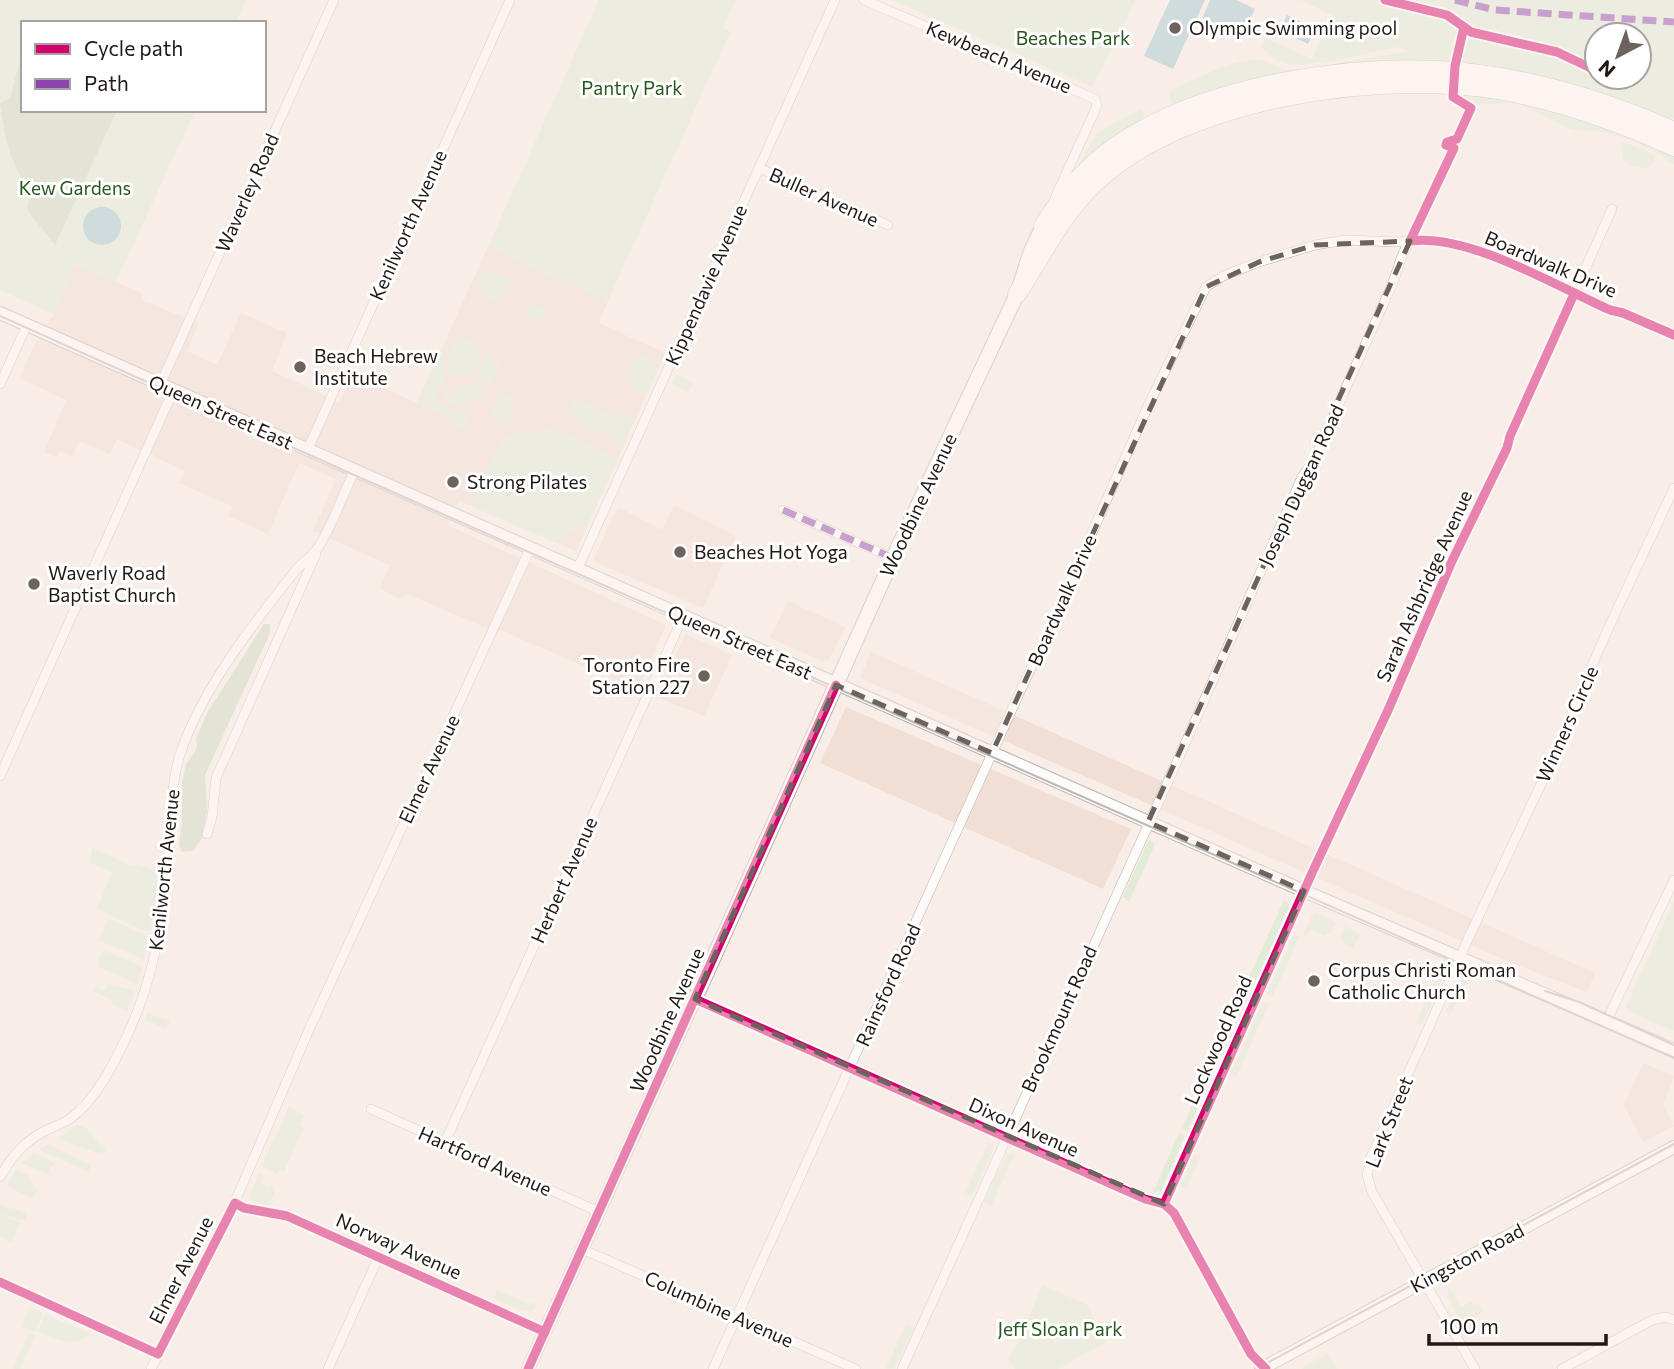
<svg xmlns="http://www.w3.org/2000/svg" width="1674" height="1369" font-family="Commissioner,sans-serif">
<rect width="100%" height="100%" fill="#f8ede7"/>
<g fill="#f1dfd6">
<polygon points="488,247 608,301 599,323 665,353 576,551 459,501 447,525 666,625 638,689 503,631 484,627 407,594 400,599 380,588 390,565 313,531 336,479 299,463 268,534 228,516 232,506 179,483 185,471 117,439 110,454 79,441 73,456 60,451 56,457 44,452 66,400 20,378 32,349 54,314 74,264 143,294 141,300 199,323 187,351 217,365 241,313 287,333 272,371 339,402 354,375 417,403"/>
<polygon points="674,505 736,536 703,608 595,562 594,559 618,507 662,530"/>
<polygon points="788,601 845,627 829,659 823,661 770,638"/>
<polygon points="685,634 732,655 704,716 657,697"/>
<polygon points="871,652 1595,973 1587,992 1512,963 860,678"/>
<polygon points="846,707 1131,829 1103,889 820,763"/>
<polygon points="1643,1063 1674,1076 1663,1104 1674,1126 1643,1142 1624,1105"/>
</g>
<g fill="#e1ebd7" fill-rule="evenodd">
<polygon points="0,0 246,0 236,23 23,23 23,110 195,110 116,282 74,265 54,314 0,290"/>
<polygon points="599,0 736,0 723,28 730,32 608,301 488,247"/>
<polygon points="892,0 1135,0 1093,87"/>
<path d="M1300 0H1674V119L1491 70V65L1453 62 1452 66 1266 79 1172 104 1169 96 1172 90C1193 81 1235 57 1257 60 1270 62 1280 70 1294 71L1410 51 1397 47C1370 52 1312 68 1288 64 1275 63 1271 53 1261 48L1265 38 1312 59 1332 15ZM1597 35H1639V77H1597Z"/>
<polygon points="1458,95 1538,107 1600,125 1674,155 1674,164 1647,147 1624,137 1598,131 1572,130 1521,105 1506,103 1471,105"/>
<polygon points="1141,108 1145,116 1078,166 1096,134"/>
<polygon points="1624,142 1655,155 1655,161 1646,168 1631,166 1623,160 1621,146"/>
<polygon points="489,269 510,278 511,281 501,300 496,301 478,292 475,284 481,272"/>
<polygon points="530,304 546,309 542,319 536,320 525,315"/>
<path d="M449 334C448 349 439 367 445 381 443 385 440 386 438 390 430 405 458 410 466 412L469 419 465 430 452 424 454 420 417 403Z"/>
<path d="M459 337C473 338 484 345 481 360L468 374H455L453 377H448C445 366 450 354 452 343Z"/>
<polygon points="487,350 501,365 489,385 477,377"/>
<polygon points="638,355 648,359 659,368 646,394 631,387 633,381 627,379"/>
<polygon points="677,375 693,383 689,392 672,385"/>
<polygon points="470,383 484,386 483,396 473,399 465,407 453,405 443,400 442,391 453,393 459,387"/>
<polygon points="501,393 515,400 504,424 490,417"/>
<polygon points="574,398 616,417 619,411 635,419 622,448 613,447 614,438 569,418"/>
<polygon points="556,429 617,459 587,526 579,527 555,542 473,507 472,502 502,439 526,431"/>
<polygon points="1149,840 1155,844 1129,902 1123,896"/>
<polygon points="93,848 131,866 138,864 158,871 158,889 150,930 145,931 97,909 112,872 89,862"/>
<polygon points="1284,900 1290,905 1253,987 1246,984"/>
<polygon points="1674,901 1674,1031 1633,1013 1627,1009 1626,1004 1628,1003"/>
<polygon points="1314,912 1336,922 1331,933 1324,936 1311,929 1307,936 1303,935"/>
<polygon points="109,919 149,937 144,959 99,941"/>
<polygon points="1344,926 1360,934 1353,948 1343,943 1340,937"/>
<polygon points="1294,934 1300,937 1272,997 1266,994"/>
<polygon points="103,950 142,967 137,984 99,967 101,964 98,962"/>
<polygon points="1440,969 1445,970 1444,977 1422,1025 1416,1023"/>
<polygon points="1462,978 1467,980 1450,1016 1446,1011"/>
<polygon points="107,984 135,991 127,1011 112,1004 113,1000 92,991 94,986 104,991 108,987"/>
<polygon points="1244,989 1251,992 1236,1024 1230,1022"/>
<polygon points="1263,1002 1269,1004 1236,1077 1230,1074"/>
<polygon points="147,1013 170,1021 166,1029 145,1019"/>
<polygon points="1227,1026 1233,1030 1187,1131 1182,1129"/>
<polygon points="289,1107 304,1115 299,1126 304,1128 284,1171 280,1169 278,1174 262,1166"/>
<path d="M78 1125C92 1129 94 1141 106 1148L103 1155 63 1141 59 1137Z"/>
<polygon points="1179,1133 1185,1136 1161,1191 1153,1192"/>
<polygon points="988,1143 993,1145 993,1151 972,1196 965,1193"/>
<polygon points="48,1145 91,1165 88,1172 40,1150"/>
<polygon points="34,1153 55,1163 50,1167 52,1176 22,1163"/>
<polygon points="1010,1153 1014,1155 991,1206 983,1202 1007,1154"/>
<polygon points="1194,1154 1200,1157 1186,1190 1179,1187"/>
<polygon points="16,1170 29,1175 29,1181 38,1190 33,1199 7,1186"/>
<polygon points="259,1173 266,1176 260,1184 270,1188 272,1185 274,1193 269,1205 255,1204 249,1197"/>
<polygon points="0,1204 27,1214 25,1220 22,1218 20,1221 0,1213"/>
<polygon points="0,1214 20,1223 11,1242 0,1237"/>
<polygon points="1043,1285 1087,1305 1106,1342 1058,1369 1015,1369 1009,1360"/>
<polygon points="1449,1287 1462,1307 1471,1302 1474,1307 1479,1304 1483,1312 1462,1324 1447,1296"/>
<polygon points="497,1290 529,1304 530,1302 538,1306 531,1312 521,1310 494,1298"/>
<polygon points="30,1308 43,1313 34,1332 22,1327"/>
<path d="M45 1314 90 1334C72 1349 58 1339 38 1331Z"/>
<polygon points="906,1324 914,1327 895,1368 886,1369"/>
<polygon points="28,1333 35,1335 20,1369 13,1369"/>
<polygon points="1328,1353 1337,1369 1302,1369 1302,1368"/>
</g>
<g fill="#cbd9c0">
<path d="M23 51V110H117L55 245 27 210 31 191C9 164 5 136 0 103L10 97Z"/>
<polygon points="264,624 270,624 270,633 205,775 207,811 202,838 193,851 182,852 179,845 182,825 182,783 186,764 195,752 197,746 196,739 207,713"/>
</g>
<g fill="#9ec6ce">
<polygon points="1170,0 1205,0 1173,69 1144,56"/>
<polygon points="1210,0 1236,0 1255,9 1242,37 1202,19"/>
<polygon points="1287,15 1315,29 1308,44 1280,30"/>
<circle cx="102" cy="226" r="19"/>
</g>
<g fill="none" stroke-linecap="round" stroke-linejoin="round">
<g stroke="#bbb2ad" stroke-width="10">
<g id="street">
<polyline points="864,0 1095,99 1097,106 1055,198"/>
<polyline points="759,168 888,225"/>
<polyline points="0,384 27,325"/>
<polyline points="160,385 334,0"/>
<polyline points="307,451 510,0"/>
<polyline points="783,510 893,558"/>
<polyline points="577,570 835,0"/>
<polyline points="0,776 173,391"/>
<polyline points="207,834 212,817 216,778 316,554"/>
<polyline points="695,999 1145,1199 1164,1204 1174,1213 1251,1354 1264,1367"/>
<polyline points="1607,1020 1674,880"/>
<polyline points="371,1109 599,1212"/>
<polyline points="445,1142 683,617"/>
<path d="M0 1177C11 1157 23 1143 43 1132 52 1127 63 1124 71 1118 92 1102 107 1077 118 1054 152 991 164 921 170 850 172 818 170 785 180 755 200 692 251 627 292 575 299 565 310 558 317 549 331 530 343 493 354 472"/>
<polyline points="235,1203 244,1208 287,1216 545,1332"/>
<polyline points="1164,1204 1312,873 1389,708 1452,561 1507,448 1510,436 1612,209"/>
<polyline points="582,1249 856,1369"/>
<polyline points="0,1282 158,1354"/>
<polyline points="151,1369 231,1211 308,1032 530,549"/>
<polyline points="328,1369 379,1256"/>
<polyline points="713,1369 1023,685 1085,555 1088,542 1148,406 1206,287 1223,276 1259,262 1315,245 1346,240 1398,242 1424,239 1480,251 1610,310 1623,313 1674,335"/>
<polyline points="902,1369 1189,735 1302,477 1313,461 1392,285 1402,256 1454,148"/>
<polyline points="1475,1369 1372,1192 1367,1175 1371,1157 1469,937 1543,780 1608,629 1674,488"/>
<polyline points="1562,1369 1652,1320 1666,1317 1674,1320"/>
</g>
</g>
<g stroke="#bbb2ad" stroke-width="14">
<g id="secondary">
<polyline points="0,313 1304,891 1674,1050"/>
<polyline points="528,1369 695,999"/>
<polyline points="1261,1369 1674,1147"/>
</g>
</g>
<g stroke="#bbb2ad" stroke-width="16">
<polyline id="primary" points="695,999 893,558 1017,294 1031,251 1043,226"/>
</g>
<g stroke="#bbb2ad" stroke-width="19">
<g id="highway">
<path d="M1043 226C1066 188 1097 155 1136 133 1222 83 1356 63 1455 71 1530 78 1605 100 1674 131"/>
<path d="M1017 294C1042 257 1062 213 1096 182 1188 96 1383 70 1503 91 1563 102 1619 122 1674 147"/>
</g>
</g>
<use href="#street" stroke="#fefcfb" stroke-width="9"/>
<use href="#secondary" stroke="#fefcfb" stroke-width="12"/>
<use href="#primary" stroke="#fefcfb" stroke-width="14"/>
<use href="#highway" stroke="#fefcfb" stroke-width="18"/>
<g stroke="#bbb8b7" stroke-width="2">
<polyline points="0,316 352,474 1674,1058"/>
<polyline points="1545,991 1579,1002 1674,1045"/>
<polyline points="1256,1369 1674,1144"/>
</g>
<g stroke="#8e44ad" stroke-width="7" stroke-dasharray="14 7" stroke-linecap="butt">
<polyline points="1455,0 1495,10 1674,22"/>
<polyline points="783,510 893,558"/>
</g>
<g stroke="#fff" stroke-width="13">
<g id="cycleway">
<polyline points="1385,0 1447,15 1471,32 1557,52 1597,71"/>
<path d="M1410 241C1468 233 1556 286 1610 310L1623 313 1674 335"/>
<polyline points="1410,241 1454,148 1446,145 1447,142 1457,139 1471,108 1453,97 1455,66 1464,27"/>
<polyline points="695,999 1145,1199 1164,1204 1174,1213 1251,1354 1266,1369"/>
<polyline points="1164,1204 1312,873 1389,708 1452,561 1507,448 1510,436 1574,294"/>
<polyline points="0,1282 158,1354 235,1203 244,1208 287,1216 545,1332"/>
<polyline points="528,1369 836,685"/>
</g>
</g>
<use href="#cycleway" stroke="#d6006c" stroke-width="9"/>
</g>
<path d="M0 0H1674V1369H0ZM1410 241 1148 822 1304 891 1164 1204 695 999 836 685 992 753 1206 287 1259 262 1315 245Z" fill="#f8ede7" fill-opacity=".55" fill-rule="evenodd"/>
<path fill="none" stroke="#6c635e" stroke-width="5" stroke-dasharray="14 9" stroke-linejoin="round" d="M1410 241 1148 822 1304 891 1164 1204 695 999 836 685 992 753 1206 287 1259 262 1315 245Z"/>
<g fill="#6c635e" stroke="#fff" stroke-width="2.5">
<circle cx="1175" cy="28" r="7"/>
<circle cx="300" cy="367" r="7"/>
<circle cx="453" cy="482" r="7"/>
<circle cx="680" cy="552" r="7"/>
<circle cx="34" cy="584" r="7"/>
<circle cx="704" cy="676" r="7"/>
<circle cx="1314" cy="981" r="7"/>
</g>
<g text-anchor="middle" stroke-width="6" stroke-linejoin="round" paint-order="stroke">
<g font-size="19" fill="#211915" stroke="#fff" text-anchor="start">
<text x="1189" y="35">Olympic Swimming pool</text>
<text x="314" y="363">Beach Hebrew<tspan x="314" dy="22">Institute</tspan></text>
<text x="467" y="489">Strong Pilates</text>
<text x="694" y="559">Beaches Hot Yoga</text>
<text x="48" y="580">Waverly Road<tspan x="48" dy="22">Baptist Church</tspan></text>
<text x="690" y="672" text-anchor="end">Toronto Fire<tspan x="690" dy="22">Station 227</tspan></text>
<text x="1328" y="977">Corpus Christi Roman<tspan x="1328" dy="22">Catholic Church</tspan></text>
</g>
<g font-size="19" fill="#295721" stroke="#fff">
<text x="1073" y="45">Beaches Park</text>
<text x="632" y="95">Pantry Park</text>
<text x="75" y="195">Kew Gardens</text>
<text x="1060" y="1336">Jeff Sloan Park</text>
</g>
<g font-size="19" fill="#211915" stroke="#fff">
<text transform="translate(999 57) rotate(23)" y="7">Kewbeach Avenue</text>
<text transform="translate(247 193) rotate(-66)" y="7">Waverley Road</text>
<text transform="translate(824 197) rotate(24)" y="7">Buller Avenue</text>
<text transform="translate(408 225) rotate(-66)" y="7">Kenilworth Avenue</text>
<text transform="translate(1551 264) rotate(23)" y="7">Boardwalk Drive</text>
<text transform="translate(706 285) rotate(-66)" y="7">Kippendavie Avenue</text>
<text transform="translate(221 412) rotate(24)" y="7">Queen Street East</text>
<text transform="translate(1301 485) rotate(-65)" y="7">Joseph Duggan Road</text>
<text transform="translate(918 505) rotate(-65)" y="7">Woodbine Avenue</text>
<text transform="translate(1424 586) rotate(-66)" y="7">Sarah Ashbridge Avenue</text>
<text transform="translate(1062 600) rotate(-66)" y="7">Boardwalk Drive</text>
<text transform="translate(740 642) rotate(24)" y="7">Queen Street East</text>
<text transform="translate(1567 724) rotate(-66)" y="7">Winners Circle</text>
<text transform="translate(429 769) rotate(-65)" y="7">Elmer Avenue</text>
<text transform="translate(164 870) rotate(-84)" y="7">Kenilworth Avenue</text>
<text transform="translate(564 880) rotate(-66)" y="7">Herbert Avenue</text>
<text transform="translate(888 985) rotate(-66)" y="7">Rainsford Road</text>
<text transform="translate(1059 1019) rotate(-66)" y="7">Brookmount Road</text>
<text transform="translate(667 1020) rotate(-66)" y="7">Woodbine Avenue</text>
<text transform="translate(1218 1040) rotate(-66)" y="7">Lockwood Road</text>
<text transform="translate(1389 1122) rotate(-68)" y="7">Lark Street</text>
<text transform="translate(1024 1127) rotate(24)" y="7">Dixon Avenue</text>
<text transform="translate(485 1161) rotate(24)" y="7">Hartford Avenue</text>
<text transform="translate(399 1246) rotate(24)" y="7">Norway Avenue</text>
<text transform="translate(1467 1258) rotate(-28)" y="7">Kingston Road</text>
<text transform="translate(181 1270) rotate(-63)" y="7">Elmer Avenue</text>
<text transform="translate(719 1309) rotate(24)" y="7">Columbine Avenue</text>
</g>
</g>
<rect x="21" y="21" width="245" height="91" fill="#ffffff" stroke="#a6a3a1" stroke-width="2"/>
<rect x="35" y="44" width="35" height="10" fill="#d6006c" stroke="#a6a3a1" stroke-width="2"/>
<text x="84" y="56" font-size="21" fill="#211915">Cycle path</text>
<rect x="35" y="79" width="35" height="10" fill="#8e44ad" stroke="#a6a3a1" stroke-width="2"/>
<text x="84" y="91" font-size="21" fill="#211915">Path</text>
<g transform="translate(1618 56) rotate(221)"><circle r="33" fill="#ffffff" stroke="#a6a3a1" stroke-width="2"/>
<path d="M0-5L12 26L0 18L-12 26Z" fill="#6c635e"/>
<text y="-10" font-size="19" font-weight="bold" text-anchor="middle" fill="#211915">N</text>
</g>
<path d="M1429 1334v10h177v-10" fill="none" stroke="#211915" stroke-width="3.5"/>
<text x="1440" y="1334" font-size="21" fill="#211915" stroke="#ffffff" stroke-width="5" paint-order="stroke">100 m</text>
</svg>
